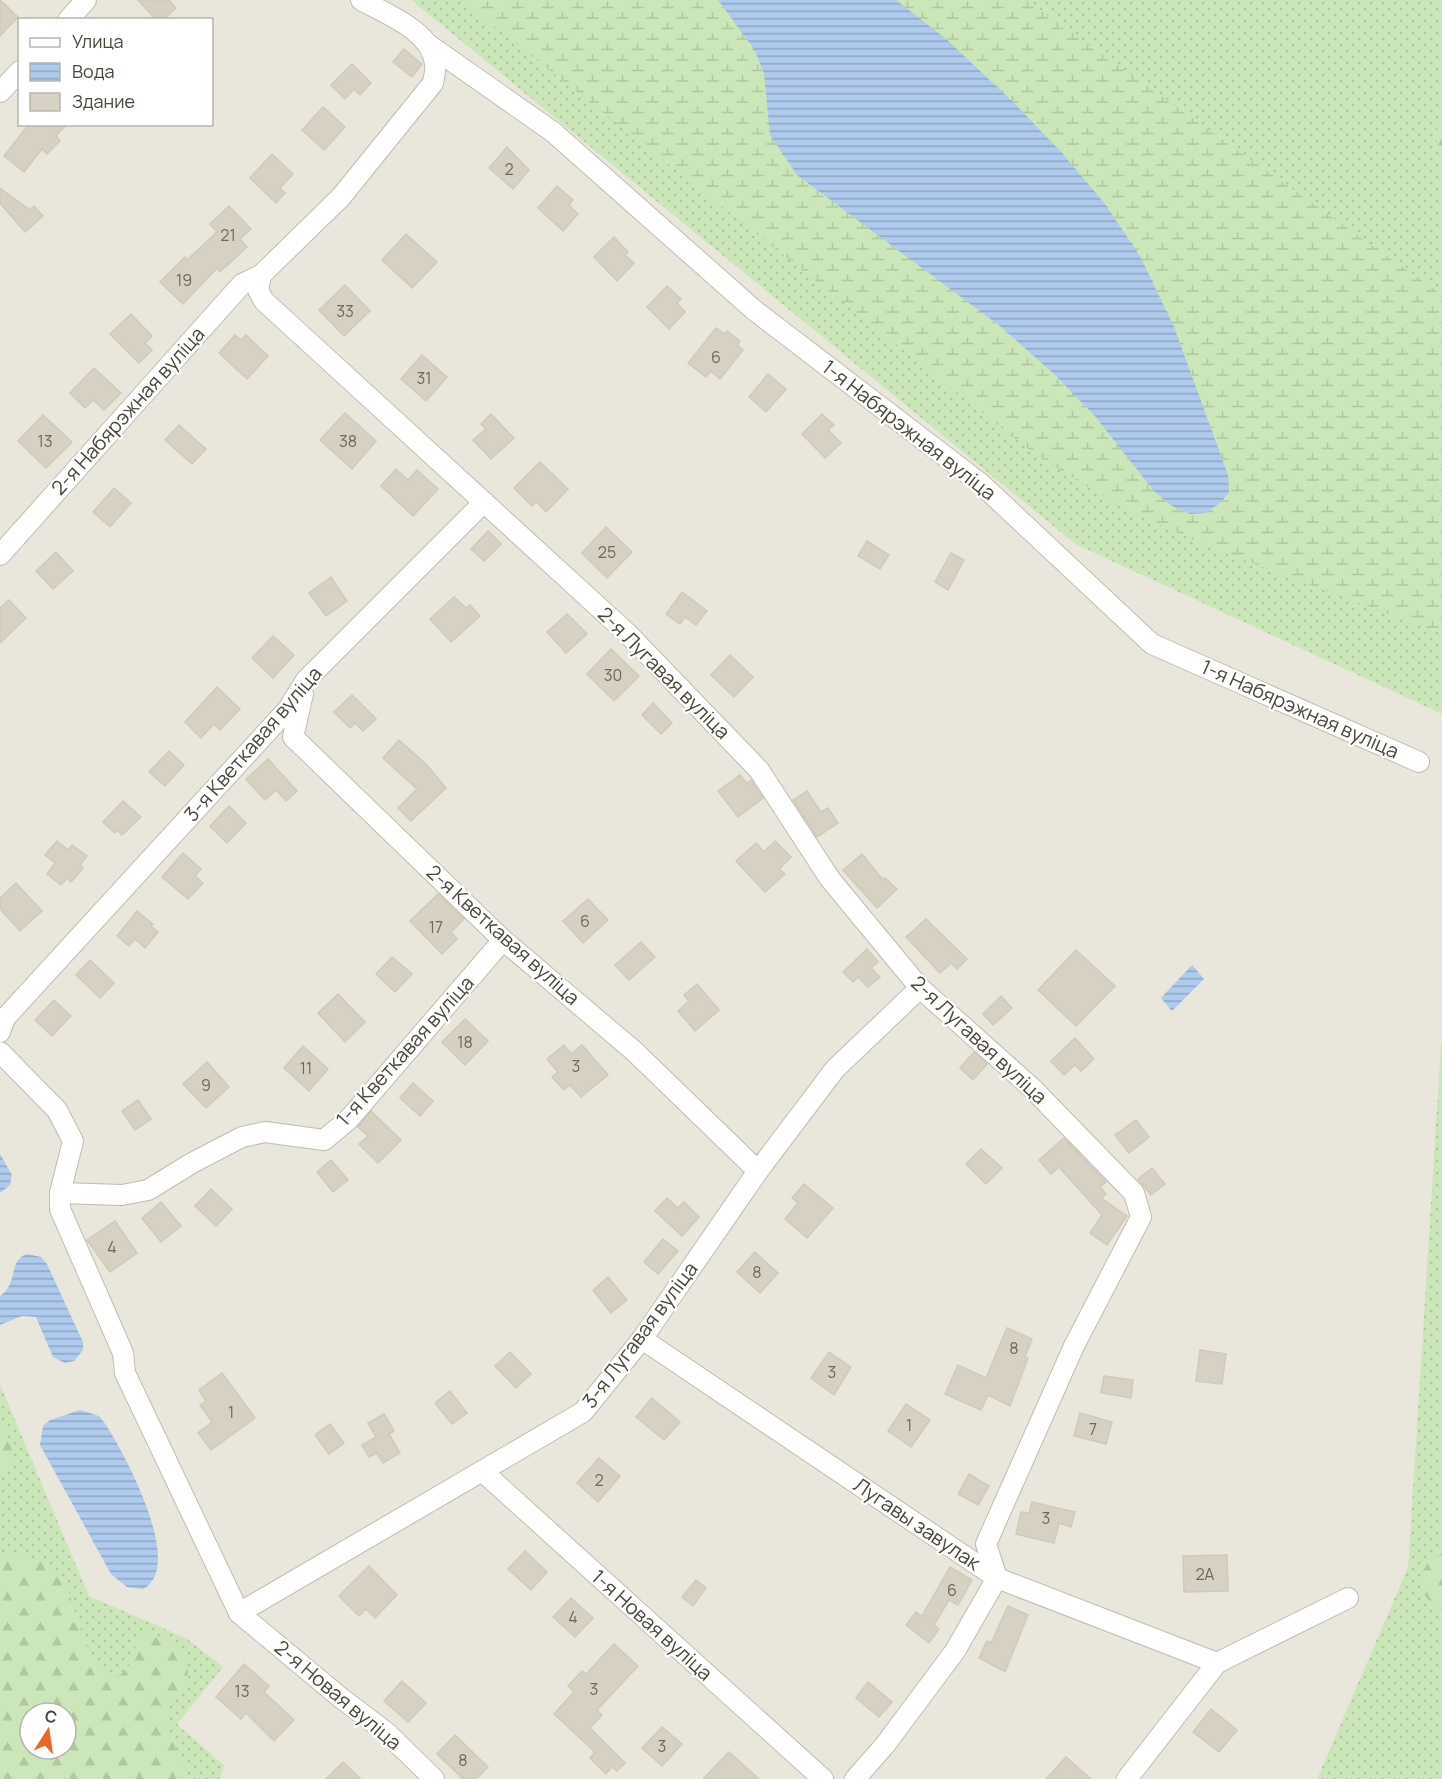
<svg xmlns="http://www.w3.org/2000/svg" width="1442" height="1779" font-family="Manrope,sans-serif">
<defs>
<pattern id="grass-dots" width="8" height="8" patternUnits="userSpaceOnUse" patternTransform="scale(1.5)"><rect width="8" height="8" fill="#cbe6b8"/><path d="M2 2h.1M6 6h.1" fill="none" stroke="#b0c79f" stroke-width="1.8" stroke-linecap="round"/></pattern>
<pattern id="forest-firs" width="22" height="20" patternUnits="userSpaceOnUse" patternTransform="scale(1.5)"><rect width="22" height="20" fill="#cbe6b8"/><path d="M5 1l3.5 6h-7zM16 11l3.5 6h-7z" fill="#b0c79f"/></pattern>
<pattern id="wetland-marsh" width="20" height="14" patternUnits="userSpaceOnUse" patternTransform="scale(1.5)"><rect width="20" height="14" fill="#cbe6b8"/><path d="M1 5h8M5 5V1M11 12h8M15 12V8" fill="none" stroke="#b0c79f"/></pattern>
<pattern id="water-rules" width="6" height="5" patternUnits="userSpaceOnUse" patternTransform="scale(1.5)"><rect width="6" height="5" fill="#aecaed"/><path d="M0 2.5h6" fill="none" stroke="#90a6c1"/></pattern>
</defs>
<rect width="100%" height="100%" fill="#f5f4ec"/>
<path fill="#e9e6db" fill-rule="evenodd" d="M0 0H411L1075 544 1442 714V1027L1408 1567 1317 1779H220L224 1765 177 1724 186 1638 89 1596 0 1384ZM20 20H212V124H20Z"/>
<g fill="url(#grass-dots)" fill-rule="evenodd">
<polygon points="411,0 1442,0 1442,714 1075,544"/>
<polygon points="1442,1027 1442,1779 1317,1779 1408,1567"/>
<path d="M0 1384 89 1596 186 1638 223 1667 177 1724 224 1765 220 1779H0ZM30 1713H66V1749H30Z"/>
</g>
<g fill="url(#forest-firs)" fill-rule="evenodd">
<path d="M1442 118V157C1435 143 1434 131 1442 118Z"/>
<polygon points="0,1416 12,1450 11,1464 0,1472"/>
<path d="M0 1553C19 1555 42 1558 56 1572 60 1575 65 1582 67 1587 73 1601 97 1708 127 1668 133 1660 134 1647 139 1638L147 1634C169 1638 196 1653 186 1680 182 1694 167 1701 167 1717 168 1740 183 1758 188 1779H0ZM30 1713H66V1749H30Z"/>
<path d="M1442 1554V1610L1431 1603 1420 1589C1421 1571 1425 1561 1442 1554Z"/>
</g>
<polygon fill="url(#wetland-marsh)" points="461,0 1026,0 1442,295 1442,634 1209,547 1119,506 1036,455"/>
<g fill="url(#water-rules)">
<polygon points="718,0 896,0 946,39 1013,102 1062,153 1105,204 1140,256 1174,327 1228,475 1229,492 1221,502 1206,513 1190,514 1172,506 1154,491 1094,415 1054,374 1000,326 797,175 770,135 764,73 754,49"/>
<polygon points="1192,965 1204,979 1172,1011 1161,998"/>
<polygon points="0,1154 12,1175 10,1185 0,1193"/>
<path d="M27 1254 41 1257 47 1264 83 1342V1350L74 1361 65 1363 53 1357 36 1317 22 1316 0 1325V1296C19 1283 8 1260 27 1254Z"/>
<path d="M80 1410 99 1416 106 1425C124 1453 186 1567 143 1589L127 1587 111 1574 40 1445 43 1426 50 1420Z"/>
</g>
<g fill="#d6d1c2" stroke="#d1cab6" stroke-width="1.5">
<polygon points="0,0 18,17 0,36"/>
<polygon points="138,0 169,0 176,8 163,20 156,20"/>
<polygon points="404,49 422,64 412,77 393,62"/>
<polygon points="352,64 371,83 360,95 354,89 345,99 331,85"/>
<polygon points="323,107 345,127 324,150 302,130"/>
<polygon points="29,124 67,124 56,136 60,141 47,154 42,149 24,172 4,156"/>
<polygon points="507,147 529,170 513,189 489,168"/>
<polygon points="272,154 293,174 280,188 285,193 276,203 250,178"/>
<polygon points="557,186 573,200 569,205 578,214 563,231 538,208"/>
<polygon points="0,188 30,210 34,206 43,216 25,232 0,203"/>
<polygon points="229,206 251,229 240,239 247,247 220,272 217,268 183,304 160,282 185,257 187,260 217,232 210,224"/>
<polygon points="406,234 437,262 412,288 382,260"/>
<polygon points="614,237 628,252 625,255 634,263 617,281 594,257"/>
<polygon points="345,285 370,311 344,336 319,310"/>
<polygon points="667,286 681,299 677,303 685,312 669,329 647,307"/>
<polygon points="131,314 152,336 145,343 152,350 139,363 110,334"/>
<polygon points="716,328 725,334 727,331 740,341 737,345 743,350 720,379 711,371 706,377 688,363"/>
<polygon points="235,335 241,340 246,335 268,356 247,379 219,353"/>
<polygon points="422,355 447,377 426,401 401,379"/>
<polygon points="94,368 121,393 104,410 93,400 85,408 70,393"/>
<polygon points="768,374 786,389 766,412 749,397"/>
<polygon points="345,413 376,441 352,469 320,440"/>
<polygon points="491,414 514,438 491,459 473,440 486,429 481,424"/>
<polygon points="822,414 834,425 828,430 841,443 825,458 802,434"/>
<polygon points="43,415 72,442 46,468 18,441"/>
<polygon points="179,425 206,449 192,464 165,440"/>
<polygon points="540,462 568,489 546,512 536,501 532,506 514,488"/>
<polygon points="396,469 408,480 417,470 438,489 413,516 381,486"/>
<polygon points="114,488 131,503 110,527 93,512"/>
<polygon points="606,527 632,552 607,578 582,553"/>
<polygon points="488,531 501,544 484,561 471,549"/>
<polygon points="867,541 889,555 880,569 858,556"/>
<polygon points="56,552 73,571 53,589 36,571"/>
<polygon points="951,553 964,560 948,590 935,582"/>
<polygon points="331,577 347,601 326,616 309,593"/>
<polygon points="682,592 707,611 696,625 685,617 680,624 666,614"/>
<polygon points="454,597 466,608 470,605 480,616 451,642 430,619"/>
<polygon points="9,600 26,618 0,643 0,608"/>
<polygon points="567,614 587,634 566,653 547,632"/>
<polygon points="273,636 294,655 273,678 252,658"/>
<polygon points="611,649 639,676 614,701 587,674"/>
<polygon points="730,655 753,677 734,697 711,675"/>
<polygon points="217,687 240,709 220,730 214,724 201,738 185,722"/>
<polygon points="352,695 376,719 363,731 355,723 350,728 334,712"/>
<polygon points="653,703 672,723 661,734 642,715"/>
<polygon points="399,740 426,764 446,788 411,821 398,808 417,789 383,758"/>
<polygon points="169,751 184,765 165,786 149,772"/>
<polygon points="268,759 297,791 286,801 276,790 265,800 246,779"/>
<polygon points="740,775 747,784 751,780 763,798 738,817 718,791"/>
<polygon points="807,791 821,812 828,808 838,823 817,837 793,800"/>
<polygon points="123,801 141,817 122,835 117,830 115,833 103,822"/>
<polygon points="229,806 246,823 227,843 210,826"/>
<polygon points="57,841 68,850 72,845 87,856 80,865 83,868 71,882 67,878 61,885 47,874 55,863 45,855"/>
<polygon points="775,841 791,857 779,869 785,874 765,892 736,861 756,843 764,852"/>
<polygon points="183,853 201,869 195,876 203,883 188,899 162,877"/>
<polygon points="862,854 883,880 885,878 897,889 877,908 843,870"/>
<polygon points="16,883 42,911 20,931 0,909 0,898"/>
<polygon points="438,894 464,919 451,932 457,939 442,954 410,921"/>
<polygon points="588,899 608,920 583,943 563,921"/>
<polygon points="137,911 153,924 151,926 158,932 145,948 135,939 129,946 117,936"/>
<polygon points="926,919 967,959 957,969 951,963 940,973 906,937"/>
<polygon points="641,942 655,957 629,980 615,965"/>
<polygon points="867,949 878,962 871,968 880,977 868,987 858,977 853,982 843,972"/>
<polygon points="1076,950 1115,986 1076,1026 1038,990"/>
<polygon points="392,957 412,974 395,992 376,974"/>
<polygon points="90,960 114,983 100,998 76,975"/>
<polygon points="697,984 719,1010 695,1031 678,1011 689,1001 684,995"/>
<polygon points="338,994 365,1022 345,1042 318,1013"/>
<polygon points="1001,996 1012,1008 993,1025 983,1014"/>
<polygon points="54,1000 71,1016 52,1036 35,1020"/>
<polygon points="465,1019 488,1041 465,1065 442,1042"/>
<polygon points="1075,1038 1094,1059 1081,1071 1075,1065 1064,1075 1051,1061"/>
<polygon points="564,1045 571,1054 582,1045 608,1075 581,1097 570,1085 564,1090 552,1077 558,1072 547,1059"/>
<polygon points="303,1046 328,1069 309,1091 284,1068"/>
<polygon points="974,1052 987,1064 973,1080 960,1068"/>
<polygon points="207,1062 229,1087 206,1108 183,1084"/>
<polygon points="413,1083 433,1101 420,1116 400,1098"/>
<polygon points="138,1100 151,1119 135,1130 122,1111"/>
<polygon points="371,1111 401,1140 378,1163 359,1144 368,1136 358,1127"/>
<polygon points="1136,1120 1149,1137 1129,1153 1115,1135"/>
<polygon points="1064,1138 1106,1182 1100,1187 1106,1194 1101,1198 1127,1216 1107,1245 1090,1233 1102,1215 1059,1167 1051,1174 1039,1160"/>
<polygon points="981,1149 1002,1168 986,1184 966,1164"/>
<polygon points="331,1160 348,1180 333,1192 317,1172"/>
<polygon points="1152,1168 1165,1184 1151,1195 1138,1179"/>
<polygon points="804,1184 833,1208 807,1238 785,1219 798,1203 792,1198"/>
<polygon points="211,1189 232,1209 216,1226 195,1206"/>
<polygon points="667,1198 678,1208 684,1202 699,1217 682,1236 655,1211"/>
<polygon points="161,1202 181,1226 161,1242 142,1218"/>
<polygon points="115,1221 137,1253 110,1272 87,1240"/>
<polygon points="663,1239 678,1251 658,1274 644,1262"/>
<polygon points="755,1252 778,1273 760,1293 737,1272"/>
<polygon points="608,1277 627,1300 611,1313 593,1290"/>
<polygon points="1007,1328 1032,1339 1025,1357 1028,1358 1010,1406 988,1395 981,1410 945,1394 958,1365 986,1378"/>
<polygon points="1200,1350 1226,1354 1222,1384 1196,1381"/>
<polygon points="510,1352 531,1374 516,1388 495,1366"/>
<polygon points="829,1352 851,1367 834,1395 811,1378"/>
<polygon points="222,1373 255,1418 211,1450 198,1433 212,1422 200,1405 206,1401 199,1390"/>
<polygon points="1104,1376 1133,1380 1131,1398 1101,1393"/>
<polygon points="450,1391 467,1413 452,1424 435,1403"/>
<polygon points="652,1398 680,1422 664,1440 636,1417"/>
<polygon points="906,1404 930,1420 911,1447 888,1431"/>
<polygon points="1080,1413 1112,1422 1106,1444 1074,1436"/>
<polygon points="384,1414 394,1431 389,1434 400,1453 383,1463 377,1453 369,1457 362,1445 376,1437 368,1423"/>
<polygon points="330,1424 344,1443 329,1454 315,1435"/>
<polygon points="599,1458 620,1476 598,1502 577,1483"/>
<polygon points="969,1474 989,1486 978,1505 958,1494"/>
<polygon points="1032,1502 1075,1512 1071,1527 1059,1523 1054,1543 1016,1534 1021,1512 1029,1513"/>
<polygon points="525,1551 547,1572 531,1590 508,1569"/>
<polygon points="1227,1555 1228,1591 1184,1592 1183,1556"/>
<polygon points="369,1566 397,1595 375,1618 366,1609 359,1616 339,1596"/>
<polygon points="950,1567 972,1580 958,1605 949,1600 934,1625 939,1629 929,1643 906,1625 916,1612 922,1616"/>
<polygon points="696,1580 706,1588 693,1606 682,1597"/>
<polygon points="571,1598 593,1618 575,1637 553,1617"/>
<polygon points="1008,1606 1028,1615 1005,1672 979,1658 987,1641 991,1643"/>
<polygon points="614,1644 638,1666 597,1710 602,1715 590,1728 625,1763 617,1771 612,1767 606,1774 590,1758 595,1752 554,1714 574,1692 568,1686 582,1671 586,1674"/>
<polygon points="244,1664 269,1686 264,1692 294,1720 274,1741 246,1713 241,1719 216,1697"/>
<polygon points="402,1681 426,1703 408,1722 384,1701"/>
<polygon points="868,1682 892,1702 879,1717 856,1698"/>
<polygon points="1211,1709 1237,1730 1219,1752 1193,1732"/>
<polygon points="662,1727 682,1744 662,1766 642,1748"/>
<polygon points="455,1735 488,1767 476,1779 463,1779 437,1754"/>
<polygon points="729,1752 759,1779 703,1779"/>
<polygon points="1066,1757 1091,1779 1046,1779"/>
<polygon points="343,1762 361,1779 326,1779"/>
</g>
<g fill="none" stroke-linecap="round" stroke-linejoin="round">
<g stroke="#c0bdaf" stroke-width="22">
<g id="street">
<path d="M361 0C386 14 432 31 435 64 436 69 434 77 433 83L341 197 261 275 258 290 264 301 628 634 759 770 830 879 920 988 1033 1089 1134 1193 1141 1217 1074 1346 986 1544 997 1578 955 1651 885 1745 855 1779"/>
<polyline points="68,20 86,0"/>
<polyline points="429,45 553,132 754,310 980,483 1152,644 1419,762"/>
<polyline points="0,92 20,71"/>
<polyline points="0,555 242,284 261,275"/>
<polyline points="303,694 293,737 503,940 634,1051 758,1171"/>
<polyline points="0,1032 5,1018 288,709 306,680 484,502"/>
<polyline points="0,1052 57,1110 73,1141 60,1193 60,1209 123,1353 125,1373 239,1613 583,1412 642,1339 758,1171 835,1069 920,988"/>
<polyline points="60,1193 122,1195 148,1190 192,1163 242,1137 265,1132 324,1140 349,1119 503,940"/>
<polyline points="642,1339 997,1578 1217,1663"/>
<polyline points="482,1471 823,1779"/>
<polyline points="239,1613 341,1698 386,1732 434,1779"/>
<polyline points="1127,1779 1217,1663 1348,1598"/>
</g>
</g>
<use href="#street" stroke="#fff" stroke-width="20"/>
</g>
<g text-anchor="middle" stroke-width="4.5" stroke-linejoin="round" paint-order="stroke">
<g font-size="16" fill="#6d695c">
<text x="509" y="175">2</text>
<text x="228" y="241">21</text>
<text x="184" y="286">19</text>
<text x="345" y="317">33</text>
<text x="716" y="363">6</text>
<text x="424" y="384">31</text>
<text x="45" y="447">13</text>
<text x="348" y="447">38</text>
<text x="607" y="558">25</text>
<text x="613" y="681">30</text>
<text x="585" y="927">6</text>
<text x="436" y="933">17</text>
<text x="465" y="1048">18</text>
<text x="576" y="1072">3</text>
<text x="306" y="1074">11</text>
<text x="206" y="1091">9</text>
<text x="112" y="1253">4</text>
<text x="757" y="1278">8</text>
<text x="1014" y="1354">8</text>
<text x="832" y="1378">3</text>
<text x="231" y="1418">1</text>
<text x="909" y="1431">1</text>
<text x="1093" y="1435">7</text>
<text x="599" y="1486">2</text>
<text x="1046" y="1524">3</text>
<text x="1205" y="1580">2А</text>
<text x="952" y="1596">6</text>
<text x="573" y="1623">4</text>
<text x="594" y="1695">3</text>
<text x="242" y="1697">13</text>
<text x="662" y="1752">3</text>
<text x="463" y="1766">8</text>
</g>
<g font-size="20" fill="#4a463a" stroke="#fff">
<text transform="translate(128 411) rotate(-48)" y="7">2-я Набярэжная вуліца</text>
<text transform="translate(909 430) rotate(38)" y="7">1-я Набярэжная вуліца</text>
<text transform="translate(664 673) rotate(45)" y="7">2-я Лугавая вуліца</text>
<text transform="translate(1300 709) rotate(24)" y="7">1-я Набярэжная вуліца</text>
<text transform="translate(253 744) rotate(-49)" y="7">3-я Кветкавая вуліца</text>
<text transform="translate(503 935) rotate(42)" y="7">2-я Кветкавая вуліца</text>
<text transform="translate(979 1040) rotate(43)" y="7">2-я Лугавая вуліца</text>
<text transform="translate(405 1051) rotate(-48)" y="7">1-я Кветкавая вуліца</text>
<text transform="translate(640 1335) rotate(-53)" y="7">3-я Лугавая вуліца</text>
<text transform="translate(917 1524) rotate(34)" y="7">Лугавы завулак</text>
<text transform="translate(652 1625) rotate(42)" y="7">1-я Новая вуліца</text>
<text transform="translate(338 1695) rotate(40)" y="7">2-я Новая вуліца</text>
</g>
</g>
<rect x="18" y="18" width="195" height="108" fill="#ffffff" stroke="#b7b5b0" stroke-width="1.5"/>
<rect x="30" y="38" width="30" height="9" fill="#ffffff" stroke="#b7b5b0" stroke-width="1.5"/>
<text x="72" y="48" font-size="18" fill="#4a463a">Улица</text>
<rect x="30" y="63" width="30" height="18" fill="url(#water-rules)" stroke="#b7b5b0" stroke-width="1.5"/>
<text x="72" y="78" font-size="18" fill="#4a463a">Вода</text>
<rect x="30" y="93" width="30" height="18" fill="#d6d1c2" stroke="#b7b5b0" stroke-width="1.5"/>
<text x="72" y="108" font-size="18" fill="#4a463a">Здание</text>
<g transform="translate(48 1731) rotate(12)"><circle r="28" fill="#ffffff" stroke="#b7b5b0" stroke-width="1.5"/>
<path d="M0-4.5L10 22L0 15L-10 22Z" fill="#ec662c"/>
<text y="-9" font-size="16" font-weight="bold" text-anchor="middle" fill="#4a463a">С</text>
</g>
</svg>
